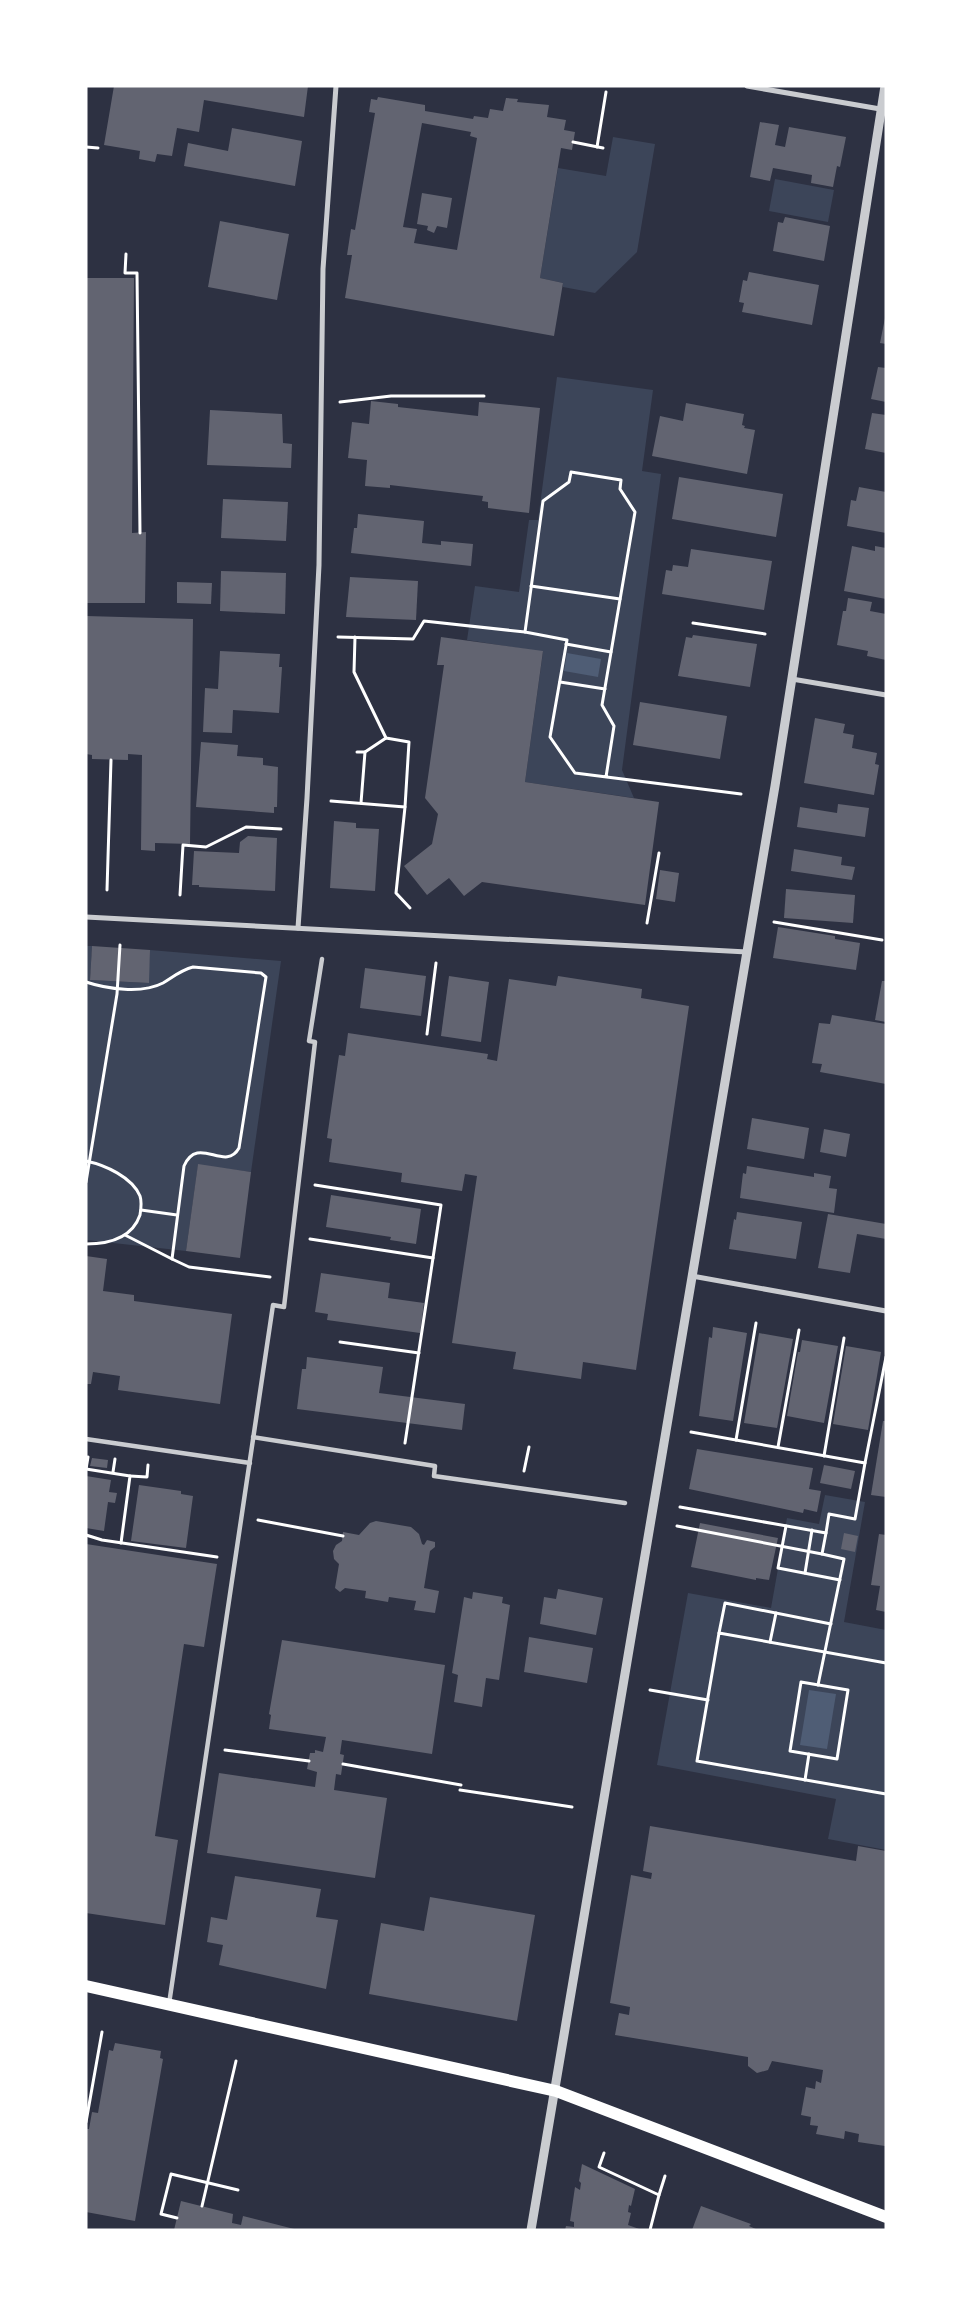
<svg xmlns="http://www.w3.org/2000/svg" width="972" height="2316" font-family="Quicksand,sans-serif">
<rect width="100%" height="100%" fill="#2d3142"/>
<g fill="#3c4559">
<polygon points="613,137 655,144 637,252 595,293 563,287 563,283 540,278 558,168 606,176"/>
<polygon points="775,179 834,190 828,222 769,211"/>
<polygon points="557,377 653,390 642,471 661,474 622,770 634,798 525,782 543,652 467,640 475,586 519,592 529,520 538,520"/>
<polygon points="86,946 92,946 90,980 148,983 150,950 281,961 251,1172 198,1165 186,1251 86,1240"/>
<polygon points="825,1495 865,1502 844,1622 886,1630 886,1850 828,1839 836,1799 657,1765 688,1593 771,1608 787,1518 819,1524"/>
</g>
<g fill="#4f5d75">
<polygon points="567,653 601,659 598,677 564,671"/>
<polygon points="809,1690 836,1694 827,1749 800,1745"/>
</g>
<g fill="#626471" fill-rule="evenodd">
<polygon points="114,86 308,86 304,117 204,100 199,132 177,128 172,156 157,154 155,162 139,159 140,151 104,145"/>
<path d="M378 97 425 105V111L473 119 474 116 488 118 490 109 503 111 506 98 518 99 517 102 549 105 547 117 566 120 564 130 575 132 572 150 561 148 540 278 563 283 554 336 345 298 352 255H347L351 229 355 230 375 113 369 112 371 99 377 100ZM422 123 471 132 470 136 477 138 457 250 414 243 417 229 403 227Z"/>
<polygon points="760,122 779,125 775,145 785,147 789,127 846,137 840,167 837,166 833,187 811,183 812,175 773,168 770,181 750,177"/>
<polygon points="232,128 302,141 295,186 184,166 188,143 228,151"/>
<polygon points="422,193 452,198 447,228 437,226 434,233 427,230 428,226 417,224"/>
<polygon points="785,217 830,226 824,261 773,251 778,222 783,223"/>
<polygon points="220,221 289,234 277,300 208,287"/>
<polygon points="749,272 819,285 812,325 742,312 744,303 739,302 743,280 747,281"/>
<polygon points="86,278 134,278 132,533 146,532 145,603 86,603"/>
<polygon points="885,318 886,318 886,344 880,343"/>
<polygon points="878,367 886,368 886,402 871,399"/>
<polygon points="371,401 398,404 398,407 478,416 479,402 540,408 529,513 488,508 488,502 482,501 483,496 390,485 390,488 365,486 367,460 348,458 352,422 369,424"/>
<polygon points="686,403 744,414 742,425 745,426 744,428 755,430 747,474 652,456 660,416 683,421"/>
<polygon points="210,410 282,414 283,443 292,444 291,468 207,465"/>
<polygon points="872,413 886,415 886,453 865,449"/>
<polygon points="679,477 783,494 776,537 672,519"/>
<polygon points="859,487 886,492 886,533 847,526 851,500 856,501"/>
<polygon points="223,499 288,502 286,541 221,538"/>
<polygon points="358,514 424,521 422,543 441,545 441,541 473,544 471,566 351,553 354,528 357,528"/>
<polygon points="852,546 875,551 875,546 886,548 886,599 844,591"/>
<polygon points="691,549 772,561 764,610 662,594 666,570 672,571 673,565 688,567"/>
<polygon points="221,571 286,573 285,614 220,611"/>
<polygon points="350,577 418,581 416,620 346,617"/>
<polygon points="177,582 212,583 211,604 177,603"/>
<polygon points="848,598 872,602 870,611 886,614 886,660 867,656 868,651 837,645 843,611 846,611"/>
<polygon points="86,616 193,619 190,844 155,843 155,851 141,850 142,755 128,754 128,760 92,759 92,755 86,754"/>
<polygon points="693,635 757,644 750,687 678,676 686,637 692,638"/>
<polygon points="441,637 543,651 525,782 659,802 645,905 482,882 464,896 449,878 427,895 404,866 432,844 438,814 425,798 444,665 437,665"/>
<polygon points="220,651 280,654 279,667 282,667 279,713 233,710 232,733 203,732 205,688 218,689"/>
<polygon points="640,702 727,716 720,759 633,745"/>
<polygon points="815,718 845,724 843,733 854,735 852,748 877,753 875,764 879,765 874,795 804,783"/>
<polygon points="201,742 238,745 237,756 263,758 263,765 278,767 277,807 274,807 274,813 196,807"/>
<polygon points="838,804 869,808 865,837 797,827 800,807 837,813"/>
<polygon points="334,821 356,823 356,828 379,829 375,891 330,888"/>
<polygon points="248,836 277,838 275,891 199,887 199,885 192,885 194,851 239,853 240,842"/>
<polygon points="794,849 842,857 841,865 855,867 852,880 791,871"/>
<polygon points="660,870 679,873 675,902 656,899"/>
<polygon points="786,889 855,895 853,923 784,918"/>
<polygon points="778,927 835,936 835,939 860,943 856,970 773,958"/>
<polygon points="92,946 150,950 149,983 90,980"/>
<polygon points="365,968 426,976 421,1016 360,1008"/>
<polygon points="449,976 489,982 481,1042 441,1036"/>
<polygon points="558,976 642,989 641,998 689,1006 636,1370 583,1362 581,1379 513,1369 516,1352 452,1343 477,1176 465,1174 462,1191 401,1182 402,1173 329,1162 332,1139 327,1138 339,1055 345,1056 348,1033 488,1054 487,1059 497,1061 509,979 556,986"/>
<polygon points="882,981 886,981 886,1022 875,1020"/>
<polygon points="832,1015 886,1024 886,1084 820,1072 822,1064 812,1063 819,1023 830,1024"/>
<polygon points="752,1118 809,1128 804,1159 747,1149"/>
<polygon points="824,1129 850,1134 846,1157 820,1152"/>
<polygon points="198,1164 251,1172 240,1258 186,1251"/>
<polygon points="747,1166 814,1177 814,1173 831,1176 829,1188 837,1189 834,1213 740,1198 743,1173 746,1174"/>
<polygon points="331,1195 421,1209 416,1244 390,1240 391,1237 326,1227"/>
<polygon points="737,1212 802,1222 796,1259 729,1249 734,1219 736,1220"/>
<polygon points="828,1214 886,1224 886,1239 857,1234 850,1273 818,1268"/>
<polygon points="86,1256 107,1259 103,1291 134,1295 134,1301 232,1314 220,1404 118,1390 120,1376 93,1372 91,1384 86,1384"/>
<polygon points="321,1273 390,1283 388,1298 424,1303 420,1333 327,1320 328,1314 315,1312"/>
<polygon points="713,1327 747,1333 733,1421 699,1416 709,1337 712,1338"/>
<polygon points="759,1333 793,1339 777,1428 744,1423"/>
<polygon points="802,1340 838,1346 824,1423 787,1416 798,1352 800,1352"/>
<polygon points="846,1346 881,1352 868,1430 833,1424"/>
<polygon points="307,1357 383,1367 379,1393 465,1404 462,1430 297,1409 302,1369 306,1369"/>
<polygon points="883,1421 886,1421 886,1497 871,1495"/>
<polygon points="697,1449 813,1468 809,1489 821,1491 817,1512 804,1509 803,1513 689,1489"/>
<polygon points="92,1458 108,1460 107,1468 90,1466"/>
<polygon points="824,1465 855,1471 851,1489 820,1483"/>
<polygon points="86,1476 111,1480 109,1492 117,1493 115,1503 108,1502 104,1531 86,1528"/>
<polygon points="139,1485 181,1491 181,1494 193,1496 186,1548 131,1541"/>
<polygon points="376,1521 411,1527 419,1534 422,1544 424,1545 427,1540 435,1542 435,1547 430,1551 424,1588 439,1591 435,1613 414,1610 416,1601 389,1597 388,1602 365,1598 366,1591 345,1588 340,1592 335,1588 339,1564 334,1559 333,1551 336,1545 342,1541 343,1532 359,1535 370,1523"/>
<polygon points="700,1523 778,1538 769,1580 756,1578 756,1580 691,1567"/>
<polygon points="844,1533 858,1536 855,1552 841,1549"/>
<polygon points="879,1534 886,1535 886,1612 876,1610 880,1586 871,1585"/>
<polygon points="86,1544 217,1564 204,1647 184,1644 155,1836 178,1840 165,1925 86,1913"/>
<polygon points="558,1589 603,1598 596,1635 540,1624 544,1597 556,1599"/>
<polygon points="473,1592 503,1597 502,1603 510,1605 499,1680 486,1678 482,1707 454,1702 458,1675 452,1673 464,1597 472,1599"/>
<polygon points="529,1637 593,1648 587,1683 524,1672"/>
<polygon points="282,1640 445,1665 432,1754 342,1740 340,1754 344,1755 341,1775 336,1774 334,1790 387,1798 375,1878 207,1853 219,1773 315,1787 317,1772 307,1769 310,1753 315,1753 315,1750 323,1752 326,1737 269,1729 271,1715 269,1714"/>
<polygon points="650,1826 856,1861 858,1846 886,1851 885,2146 858,2142 859,2134 845,2131 844,2139 816,2134 818,2126 810,2125 811,2117 801,2115 806,2087 815,2089 816,2081 821,2083 823,2070 772,2061 768,2070 757,2073 748,2066 748,2057 615,2035 619,2013 629,2015 630,2007 610,2003 631,1875 651,1879 652,1873 643,1871"/>
<polygon points="235,1876 321,1889 316,1917 338,1920 326,1989 219,1965 223,1945 207,1942 211,1917 227,1920"/>
<polygon points="430,1897 535,1915 517,2021 369,1994 381,1923 424,1931"/>
<polygon points="115,2043 161,2051 160,2058 163,2059 135,2221 86,2212 86,2129 89,2129 92,2112 98,2113 109,2050 113,2051"/>
<polygon points="582,2164 635,2189 631,2206 629,2205 628,2212 631,2213 628,2225 642,2230 565,2230 566,2226 574,2227 574,2222 570,2221 575,2187 580,2190 581,2183 579,2181"/>
<polygon points="181,2201 233,2214 232,2223 241,2225 243,2216 298,2230 174,2230"/>
<polygon points="701,2206 751,2224 749,2226 758,2230 692,2230"/>
</g>
<g fill="none" stroke-linecap="round" stroke-linejoin="round">
<g stroke="#fff" stroke-width="3">
<polyline points="573,142 603,148"/>
<polyline points="86,147 98,148"/>
<polyline points="597,147 606,92"/>
<polyline points="126,254 125,273 137,273 140,533"/>
<polyline points="340,402 391,396 484,396"/>
<polyline points="531,586 620,599"/>
<polyline points="693,623 765,634"/>
<polyline points="338,637 413,639 424,621 525,632"/>
<polyline points="355,637 354,672 386,738 409,742 405,807"/>
<polyline points="566,644 611,652"/>
<polyline points="560,682 605,689"/>
<polyline points="357,752 365,752"/>
<polyline points="606,777 614,726 602,705 635,512 620,489 621,480 571,472 569,482 543,501 525,632 567,640 550,737 575,773 741,794"/>
<polyline points="331,801 405,807 396,893 410,908"/>
<polyline points="361,803 365,752 386,738"/>
<polyline points="107,890 111,760"/>
<polyline points="180,895 183,845 206,847 246,827 281,829"/>
<polyline points="774,922 882,940"/>
<polyline points="647,923 659,853"/>
<path d="M86 982C107 989 142 994 163 983 173 977 181 970 193 967L261 973 266 977 239 1148C225 1173 198 1134 184 1166L172 1259 189 1267 270 1277"/>
<polyline points="427,1034 436,963"/>
<path d="M86 1161C105 1165 132 1177 140 1196 142 1202 141 1209 140 1215 132 1238 109 1244 86 1244"/>
<polyline points="86,1182 117,994 120,945"/>
<polyline points="141,1210 177,1215"/>
<polyline points="125,1235 172,1259"/>
<polyline points="310,1239 433,1258 441,1205 315,1185"/>
<polyline points="340,1342 419,1353"/>
<polyline points="736,1440 756,1323"/>
<polyline points="405,1443 433,1258"/>
<polyline points="778,1447 799,1330"/>
<polyline points="824,1456 844,1338"/>
<polyline points="88,1457 86,1469 130,1476 121,1543"/>
<polyline points="865,1463 886,1357"/>
<polyline points="524,1471 529,1447"/>
<polyline points="113,1472 115,1459"/>
<polyline points="130,1476 147,1477 148,1465"/>
<polyline points="680,1507 826,1533 829,1514 855,1519 865,1463 691,1432"/>
<polyline points="258,1520 343,1536"/>
<polyline points="677,1526 822,1554"/>
<polyline points="786,1526 778,1568 840,1580"/>
<polyline points="86,1535 102,1540 217,1557"/>
<polyline points="805,1573 812,1530"/>
<polyline points="719,1633 725,1603 831,1624"/>
<polyline points="770,1642 776,1613"/>
<polyline points="886,1663 719,1633 697,1761 886,1794"/>
<polygon points="801,1682 848,1690 837,1759 790,1751"/>
<polyline points="818,1685 844,1559 822,1554 826,1533"/>
<polyline points="650,1690 708,1700"/>
<polyline points="225,1750 309,1761"/>
<polyline points="343,1764 461,1785"/>
<polyline points="805,1780 809,1754"/>
<polyline points="460,1790 572,1807"/>
<polyline points="86,2122 102,2032"/>
<polyline points="604,2153 599,2167 659,2195 650,2230"/>
<polyline points="659,2195 665,2176"/>
<polyline points="202,2206 236,2061"/>
<polyline points="177,2218 161,2214 171,2174 238,2190"/>
</g>
<g stroke="#caccd0" stroke-width="4.5">
<polyline points="253,1437 435,1466 434,1476 625,1503"/>
<polyline points="86,1439 250,1463"/>
<polyline points="169,2004 273,1305 284,1307 315,1042 309,1041 322,959"/>
</g>
<g stroke="#caccd0" stroke-width="5">
<polyline points="747,86 886,110"/>
<polyline points="792,679 886,695"/>
<polyline points="86,917 747,952"/>
<polyline points="298,928 307,798 319,565 323,269 336,86"/>
<polyline points="692,1276 886,1311"/>
</g>
<polyline stroke="#caccd0" stroke-width="9" points="531,2230 775,786 885,86"/>
<polyline stroke="#fff" stroke-width="12" points="86,1986 556,2091 886,2217"/>
</g>
<rect width="972" height="2316" fill="none" stroke="#ffffff" stroke-width="175"/>
</svg>
